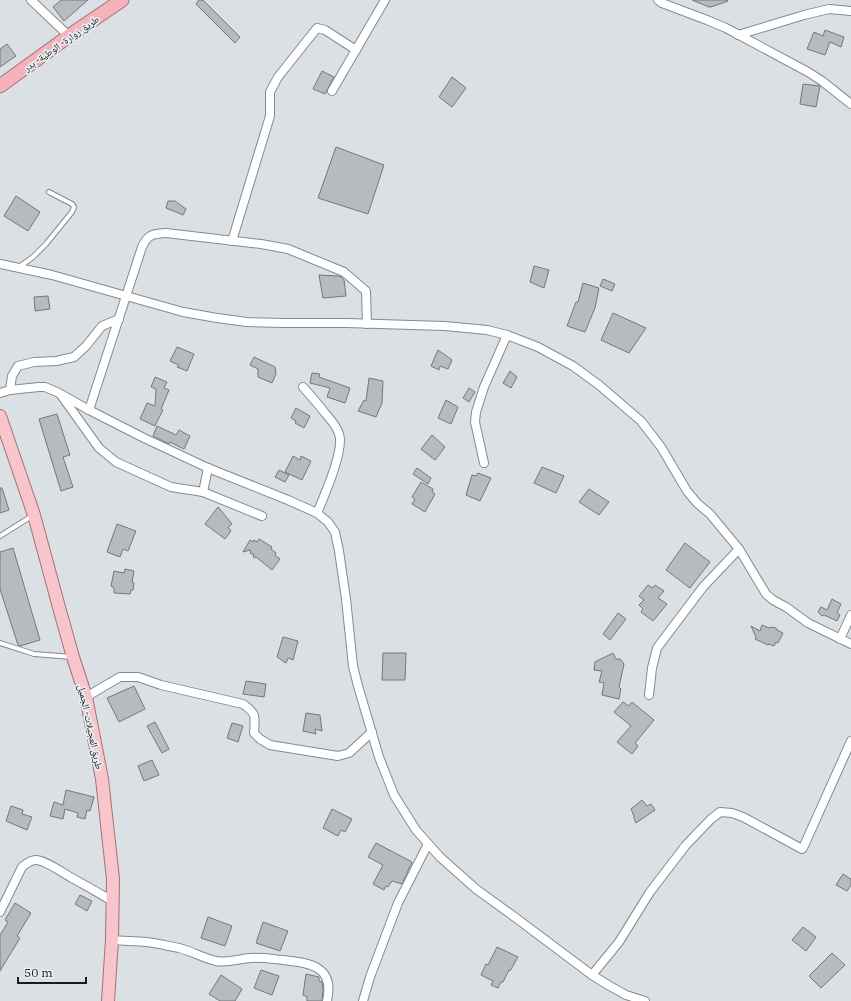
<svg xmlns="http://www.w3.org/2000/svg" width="851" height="1001" font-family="'IBM Plex Serif','Noto Naskh Arabic',serif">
<rect width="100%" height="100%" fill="#dae0e4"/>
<g fill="#b6bbbf" stroke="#73787c">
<polygon points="61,0 88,0 64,21 53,7"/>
<polygon points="199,0 203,0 240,37 235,43 196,4"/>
<polygon points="692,0 727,0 728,1 711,7 709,7"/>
<polygon points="825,30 844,37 841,47 830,42 825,55 807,49 814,32 823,36"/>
<polygon points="7,44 16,56 0,67 0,49"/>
<polygon points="322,71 334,77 325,94 313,89"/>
<polygon points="452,77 466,88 452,107 439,97"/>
<polygon points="803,84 820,86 816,107 800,104"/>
<polygon points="336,147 384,165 368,214 318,198"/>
<polygon points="16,196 40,212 28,231 4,216"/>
<polygon points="168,201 175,201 186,209 183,215 166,208"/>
<polygon points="534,266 549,270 544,288 530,282"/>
<polygon points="319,275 338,276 341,277 344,280 346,296 323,298"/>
<polygon points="603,279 615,284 612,291 600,286"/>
<polygon points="583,283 599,288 595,308 585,332 567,326 576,302 578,302"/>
<polygon points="48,296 50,309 35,311 34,297"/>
<polygon points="613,313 646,328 629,353 601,340"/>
<polygon points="177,347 194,354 187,371 177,367 179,365 170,361"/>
<polygon points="438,350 452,360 448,369 440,366 439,370 431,366"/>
<polygon points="254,357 275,367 276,374 272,383 258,377 258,369 250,365"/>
<polygon points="510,371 517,377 511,388 503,383"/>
<polygon points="312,373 320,374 319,377 350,388 345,403 327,397 330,388 310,383"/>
<polygon points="155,377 167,382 164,388 169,390 161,409 163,410 155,426 140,419 147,403 155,406 156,389 151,387"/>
<polygon points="369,378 383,381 382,403 376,417 358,411 364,400 366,401"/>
<polygon points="469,388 475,392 469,402 463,398"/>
<polygon points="446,400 458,407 451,424 438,418"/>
<polygon points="296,408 310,416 304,428 295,423 296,421 291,418"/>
<polygon points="57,414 70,455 63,457 73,487 61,491 39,419"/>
<polygon points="157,426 176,435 179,430 190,436 184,449 170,442 169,444 153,436"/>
<polygon points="432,435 445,447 435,460 421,449"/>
<polygon points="293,456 300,460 301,456 311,461 302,480 285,472"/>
<polygon points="542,467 564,476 556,493 534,483"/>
<polygon points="417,468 431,478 428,484 413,474"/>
<polygon points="279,470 289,475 285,482 275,477"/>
<polygon points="478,473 491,478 480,501 466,495 472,475 476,476"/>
<polygon points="421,482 433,489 432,492 435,494 425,512 412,504 415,499 412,497"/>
<polygon points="0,488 2,488 9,510 0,513"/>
<polygon points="589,489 609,502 599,515 579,502"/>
<polygon points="218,507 232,524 228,527 231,531 225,539 205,524"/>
<polygon points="117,524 136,531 128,551 123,549 120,557 107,552"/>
<polygon points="259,539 272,547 271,549 276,553 275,555 280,559 272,570 256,557 254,558 253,554 251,554 250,550 243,552 250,540 253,542 254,540 257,542"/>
<polygon points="685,543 710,562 690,588 666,570"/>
<polygon points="13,548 40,640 20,646 18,645 0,589 0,552"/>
<polygon points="125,569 134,571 132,582 134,583 133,590 131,590 130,594 114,593 114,588 111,586 114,571 124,573"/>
<polygon points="648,585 653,588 655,585 664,591 658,598 667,604 653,621 641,612 643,609 639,605 644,600 639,596"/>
<polygon points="832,599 841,604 837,613 840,615 837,621 824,615 822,616 818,612 821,607 827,610"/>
<polygon points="618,613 626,619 610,640 603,634"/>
<polygon points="762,625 769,628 772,627 776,628 777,630 783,633 778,643 776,642 774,646 769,644 768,645 755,639 756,637 751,626 760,631"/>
<polygon points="283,637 298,641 293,660 288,658 286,663 277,657"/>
<polygon points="383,653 406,653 405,680 382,680"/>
<polygon points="613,653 616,659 620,659 624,664 619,687 621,689 619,699 602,695 604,683 599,682 602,671 594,670 595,662"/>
<polygon points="246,681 266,684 264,697 243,694"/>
<polygon points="134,686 145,709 119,722 107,698"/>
<polygon points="623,702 629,706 632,702 654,720 635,743 638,746 632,754 617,742 631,726 614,712"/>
<polygon points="306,713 320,715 322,731 315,729 316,734 303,731"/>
<polygon points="155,722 169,749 162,753 147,726"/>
<polygon points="232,723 243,726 238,742 227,738"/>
<polygon points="152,760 159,775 144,781 138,766"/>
<polygon points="66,790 94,797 90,811 87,810 85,819 77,817 78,813 65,809 63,819 50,816 54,802 63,805"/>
<polygon points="642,800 647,806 651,804 655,810 636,823 634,818 634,816 631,809"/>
<polygon points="11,806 23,810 22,814 32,817 27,830 6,821"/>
<polygon points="332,809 352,819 345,832 341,830 338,836 323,828"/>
<polygon points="376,843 412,862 402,884 392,881 388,887 386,886 384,890 373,884 383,865 368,857"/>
<polygon points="843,874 851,879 851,885 847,891 836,885"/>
<polygon points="80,895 92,901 87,911 75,904"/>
<polygon points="15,903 31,913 17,936 20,938 0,971 0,935 8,922 5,920"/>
<polygon points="208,917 232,926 225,946 201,938"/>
<polygon points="263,922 288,931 280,951 256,943"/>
<polygon points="803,927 816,937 806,951 792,940"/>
<polygon points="497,947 518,957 510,971 509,970 503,982 501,982 498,988 491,985 493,981 481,975 486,964 488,965"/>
<polygon points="832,953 845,965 821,988 809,976"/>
<polygon points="261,970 279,976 272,995 254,988"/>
<polygon points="306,974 319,977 319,981 322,982 323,989 322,1001 307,1001 307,997 303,995"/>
<polygon points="221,975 242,989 235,1001 220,1001 209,994"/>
</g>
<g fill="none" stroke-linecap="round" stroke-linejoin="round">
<g stroke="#858a8e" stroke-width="6">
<g id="service">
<polyline points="19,267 33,257 46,244 72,212 74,207 72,204 49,192"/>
<polyline points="0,536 32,516"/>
<polyline points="0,643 34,654 72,657"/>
</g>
</g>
<g stroke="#858a8e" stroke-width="10">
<g id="minor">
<polyline points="31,0 69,36"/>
<polyline points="658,0 662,3 707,20 726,28 808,72 822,81 851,104"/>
<polyline points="738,35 804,15 829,9 851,11"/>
<polyline points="332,91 385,0"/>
<polyline points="232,241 270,116 270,92 278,77 317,28 325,30 356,50"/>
<polyline points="0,264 52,275 183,312 217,318 247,322 283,323 346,323 445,326 487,330 507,335 538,347 573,366 599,385 641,421 661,447 687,491 697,503 710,514 739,549 766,594 773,600 786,607 808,623 851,644"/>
<path d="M303 387C311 396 318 404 325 413 330 419 337 426 339 434 345 449 324 497 317 513"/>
<polyline points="10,390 12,376 18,366 34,362 56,361 74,357 86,346 102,326 119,319"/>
<polyline points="0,393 10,390 39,387 45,387 59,393 89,410 144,438 208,468 288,500 317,513 328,522 335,532 339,551 346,599 353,666 358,686 379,757 394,795 416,830 440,857 476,889 516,918 592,975 608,985 626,995 645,1001"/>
<polyline points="61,395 99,448 116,462 171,487 203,492 262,516"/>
<path d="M89 410 142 247C148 234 153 234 166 233L261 244 288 249 344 272 366 291 367 324"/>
<polyline points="484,463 475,422 476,412 484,387 507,335"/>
<polyline points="203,492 208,468"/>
<polyline points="840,639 851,615"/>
<polyline points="649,695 652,668 657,648 703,587 739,549"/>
<path d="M86 697 120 677H138L161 685 243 704C257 714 255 716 254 733L260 739 270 745 338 756 349 753 372 732"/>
<path d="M0 912 22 867C26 864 30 860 36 860 45 860 63 873 72 878 86 886 100 893 113 902"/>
<path d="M112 940C123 941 135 941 146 942 157 943 168 946 179 948 191 951 203 958 216 961 227 963 239 959 250 958 261 957 272 959 283 960 310 963 335 966 327 1001"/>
<polyline points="592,975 619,942 650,892 686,845 711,819 720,812 732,813 743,817 802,849 803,848 851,741"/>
<polyline points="363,1001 370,977 398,903 428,844"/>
</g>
</g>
<g stroke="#a67077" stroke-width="14">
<polyline id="primary" points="0,416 34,515 60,611 73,657 86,697 102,779 113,879 112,940 108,1001"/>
</g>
<g stroke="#a67077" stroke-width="15">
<polyline id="trunk" points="0,86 69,36 122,0"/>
</g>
<use href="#service" stroke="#fff" stroke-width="4"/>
<use href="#minor" stroke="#fff" stroke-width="8"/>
<use href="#primary" stroke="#f8c5cb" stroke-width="12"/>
<use href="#trunk" stroke="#f6b2ba" stroke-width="13"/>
</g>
<g text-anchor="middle" stroke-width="3.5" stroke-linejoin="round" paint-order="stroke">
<g font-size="10" fill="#181a1b" stroke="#e7edf1">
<text transform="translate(61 43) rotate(-35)" y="4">طريق زوارة- الوطية- بدر</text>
<text transform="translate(91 727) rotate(78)" y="4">طريق العجيلات- الجميل</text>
</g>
</g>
<path d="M18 977v6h68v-6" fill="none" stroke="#181a1b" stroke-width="2"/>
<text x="24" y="977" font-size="12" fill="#181a1b" stroke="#e7edf1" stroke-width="3" paint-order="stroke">50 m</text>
</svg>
